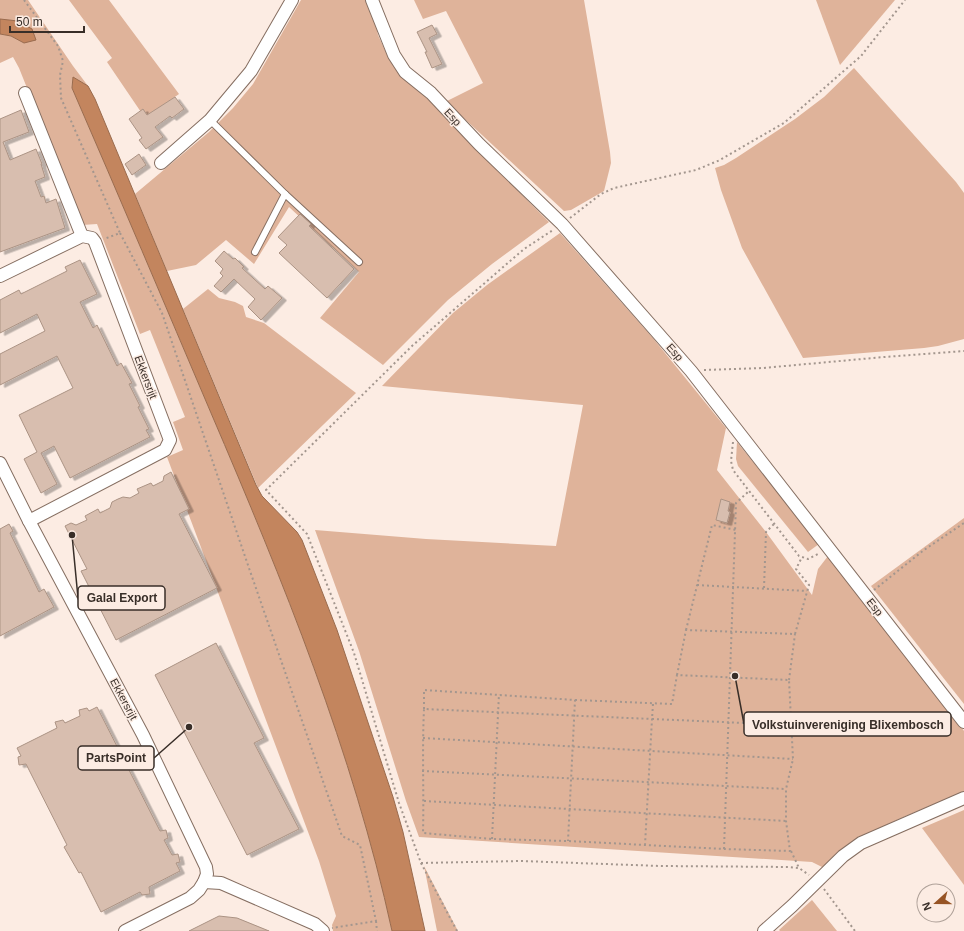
<svg xmlns="http://www.w3.org/2000/svg" width="964" height="931" font-family="Helvetica,sans-serif">
	<style>
		.green { fill: #dfb39a }
		.water { fill: #c3855e; stroke: #996b4e }
		.building { fill: #d8beaf; stroke: #ab9384; filter: url(#shadow) }
		.lines { fill: none; stroke-linecap: round; stroke-linejoin: round }
		.service-casing { stroke: #856e61; stroke-width: 8 }
		.minor-casing { stroke: #856e61; stroke-width: 14 }
		.path { stroke: #a3968e; stroke-width: 2; stroke-dasharray: 2 3; stroke-linecap: butt }
		.service { stroke: #fff; stroke-width: 6 }
		.minor { stroke: #fff; stroke-width: 12 }
		.labels { text-anchor: middle; dominant-baseline: central; stroke-width: 3; stroke-linejoin: round; paint-order: stroke }
		.street-label { font-size: 11px; fill: #382e28; stroke: #fcece3 }
		.leader { fill: none; stroke: #382e28; stroke-width: 1.5 }
		.callout-dot { fill: #382e28; stroke: #fcece3; stroke-width: 1.5 }
		.callout { fill: #fcece3; stroke: #382e28; stroke-width: 1.5 }
		.callout-label { font-size: 12px; text-anchor: middle; font-weight: bold; fill: #382e28 }
	</style>
	<defs>
		<filter id="shadow"><feDropShadow dx="4.5" dy="2.5" stdDeviation="0" flood-color="#0004"/></filter>
	</defs>
	<rect width="100%" height="100%" fill="#fcece3"/>
	<g class="green">
		<path d="M0 0H28L73 66 88 86 73 78 72 88C119 196 165 305 211 413 283 581 353 752 392 931H333L332 925 336 916 319 861 167 457 183 450 173 422 185 417 150 330 140 334 97 224 82 225 19 68 13 57 0 63V34L11 36 24 43 0 19Z"/>
		<path d="M69 0H109L179 94 145 118 107 62 112 58Z"/>
		<path d="M301 0H368L375 20 378 35 388 57 397 70 433 100 498 171 549 222 492 264 448 300 383 365 320 318 359 272 289 207 254 264 226 240 196 265 167 271 135 194 209 132 233 108 253 84Z"/>
		<path d="M414 0H584L610 152 611 163 604 191 571 210 564 211 454 109 447 101 483 83 446 11 423 19Z"/>
		<path d="M816 0H895L840 65Z"/>
		<path d="M854 68 956 182 964 193V339L938 346 924 348 803 358 742 248 721 190 715 168 724 165 736 158 795 119 824 97Z"/>
		<path d="M560 233 652 337 726 428 717 470 766 532 812 595 818 569 828 556 925 676 964 731V792C928 807 845 837 824 868L812 862 419 837 406 801 359 651 315 530 426 539 556 546 583 405 382 386 453 313 487 285Z"/>
		<path d="M208 289 219 298 235 302 243 306 246 317 264 323 356 393 258 488 183 309Z"/>
		<path d="M737 442 819 544 808 552 738 466 736 459Z"/>
		<path d="M964 518V704L871 586Z"/>
		<path d="M964 810V885L922 828Z"/>
		<path d="M424 866 458 931H437Z"/>
		<path d="M812 900 837 931H780L779 930Z"/>
	</g>
	<g class="water">
		<path d="M0 19 18 21 32 29 36 40 24 43 11 36 0 34Z"/>
		<path d="M73 77 88 86 95 99 256 485 262 496 297 532 302 540 337 630 393 797 403 832 425 931H392C353 752 283 581 211 413 165 305 119 196 72 88Z"/>
	</g>
	<g class="building">
		<path d="M432 25 437 34 429 38 442 64 432 68 425 52H427L417 32Z"/>
		<path d="M175 97 184 109 172 118 170 116 155 127 163 137 146 149 139 140 142 138 129 119 143 109 147 115Z"/>
		<path d="M21 110 29 132 3 142 10 160 36 149 42 164H41L45 177 35 181 41 197 44 196 46 203 56 199 65 228 0 252V119Z"/>
		<path d="M139 154 146 165 132 175 125 164Z"/>
		<path d="M300 214 311 224 309 226 354 269 327 298 279 253 287 245 278 237Z"/>
		<path d="M224 251 233 259 235 258 244 267 242 268 265 289 268 286 282 298 261 320 248 307 255 299 234 279 221 292 214 286 223 276 220 273 223 269 215 261Z"/>
		<path d="M80 260 97 294 80 302 93 328 97 325 117 366 121 363 132 383 129 384 140 406 138 407 149 429 146 430 150 437 70 478 54 446 41 453 57 484 41 493 24 459 37 452 19 415 73 388 57 356 0 385V354L45 331 37 314 0 333V300L19 290 21 294 67 271 65 267Z"/>
		<path d="M171 472 189 509 179 514 217 588 116 640 81 571 87 569 65 526 71 523 76 525 87 520 85 516 98 509 100 513 110 508 112 502 118 499 123 497 130 498 139 493 137 489 151 483 153 486 163 481 164 476Z"/>
		<path d="M721 499 730 502 728 511 730 512 727 523 716 520Z"/>
		<path d="M9 524 13 531 10 533 39 592 44 589 54 607 0 636V529Z"/>
		<path d="M216 643 264 738 254 743 299 829 247 855 155 675Z"/>
		<path d="M97 707 160 831 166 830 168 838 164 840 172 855 178 854 180 862 176 863 180 871 149 887 150 894 142 895 140 892 101 912 81 872 79 873 64 847 67 845 26 764 19 765 18 757 21 756 17 748 57 728 55 722 63 720 65 723 80 716 79 710 87 708 89 711Z"/>
		<path d="M219 916 237 918 269 931H189Z"/>
	</g>
	<g class="lines">
		<defs>
			<g id="service">
				<path d="M210 120 285 194 359 262"/>
				<path d="M255 252 285 194"/>
			</g>
			<g id="minor">
				<path d="M372 0 394 55 405 72 431 93 479 144 562 224 691 371 964 722"/>
				<path d="M25 93 82 236"/>
				<path d="M161 163 210 120 251 71 292 0"/>
				<path d="M0 276 82 236 92 238 95 242 170 440 165 450 29 521"/>
				<path d="M0 463 29 521 143 735 206 867 207 874 204 882 199 890 190 898 125 931"/>
				<path d="M204 882 221 883 315 924 323 931"/>
				<path d="M764 931 792 906 843 856 861 843 964 798"/>
			</g>
		</defs>
		<use href="#service" class="service-casing"/>
		<use href="#minor" class="minor-casing"/>
		<g class="path">
			<path d="M24 0 58 46 63 61 60 75 61 98 120 233 104 239"/>
			<path d="M570 218 601 194 614 188 696 170 720 160 784 123 861 56 905 0"/>
			<path d="M120 233 162 313 250 571 342 836 360 845 376 921 332 928"/>
			<path d="M704 370 763 368 884 357 964 351"/>
			<path d="M733 442 731 461 733 470 799 556 808 559 820 553"/>
			<path d="M697 585 807 591"/>
			<path d="M764 588 766 532 774 524"/>
			<path d="M874 590 924 550 964 523"/>
			<path d="M686 630 712 525 736 530"/>
			<path d="M677 675 686 630 795 634 809 585 796 569 802 557"/>
			<path d="M789 680 795 634"/>
			<path d="M575 700 672 704 677 675 789 680 793 759 786 789V821L790 851 724 849 568 841 492 839 423 833C424 791 422 750 424 709L652 719 645 845"/>
			<path d="M653 704 652 719 792 725"/>
			<path d="M424 709V690L575 700 568 841"/>
			<path d="M423 738 793 759"/>
			<path d="M422 771 786 789"/>
			<path d="M424 801 786 821"/>
			<path d="M492 839 499 694"/>
			<path d="M724 849 736 503 749 491"/>
			<path d="M791 851 799 868"/>
			<path d="M421 863 521 861 661 866 789 867 799 868 809 875"/>
			<path d="M824 889 855 931"/>
			<path d="M376 921 377 931"/>
			<path d="M457 931 421 863 399 803 354 653 307 534 266 490 412 346 524 249 553 230"/>
		</g>
		<use href="#service" class="service"/>
		<use href="#minor" class="minor"/>
	</g>
	<g class="labels">
		<g class="street-label">
			<text transform="translate(453 117) rotate(47)">Esp</text>
			<text transform="translate(675 352) rotate(49)">Esp</text>
			<text transform="translate(146 377) rotate(69)">Ekkersrijt</text>
			<text transform="translate(875 607) rotate(52)">Esp</text>
			<text transform="translate(124 699) rotate(62)">Ekkersrijt</text>
		</g>
	</g>
	<path class="leader" d="M72 535L78 598M735 676L744 724M189 727L154 758"/>
	<g class="callout-dot">
		<circle cx="72" cy="535" r="4"/>
		<circle cx="735" cy="676" r="4"/>
		<circle cx="189" cy="727" r="4"/>
	</g>
	<g class="callout">
		<rect x="78" y="586" width="87" height="24" rx="4"/>
		<rect x="744" y="712" width="207" height="24" rx="4"/>
		<rect x="78" y="746" width="76" height="24" rx="4"/>
	</g>
	<g class="callout-label">
		<text x="122" y="602">Galal Export</text>
		<text x="848" y="729">Volkstuinvereniging Blixembosch</text>
		<text x="116" y="762">PartsPoint</text>
	</g>
	<g transform="translate(936 903) rotate(249)"><circle r="19" fill="#fcece3" stroke="#aea098"/>
	<path d="M0-3L7 15L0 10L-7 15Z" fill="#975425"/>
	<text y="-6" font-size="11" font-weight="bold" text-anchor="middle" fill="#382e28">N</text>
	</g>
	<path d="M10 26v6h74v-6" fill="none" stroke="#382e28" stroke-width="2"/>
	<text x="16" y="26" font-size="12" fill="#382e28" stroke="#fcece3" stroke-width="3" paint-order="stroke">50 m</text>
</svg>
